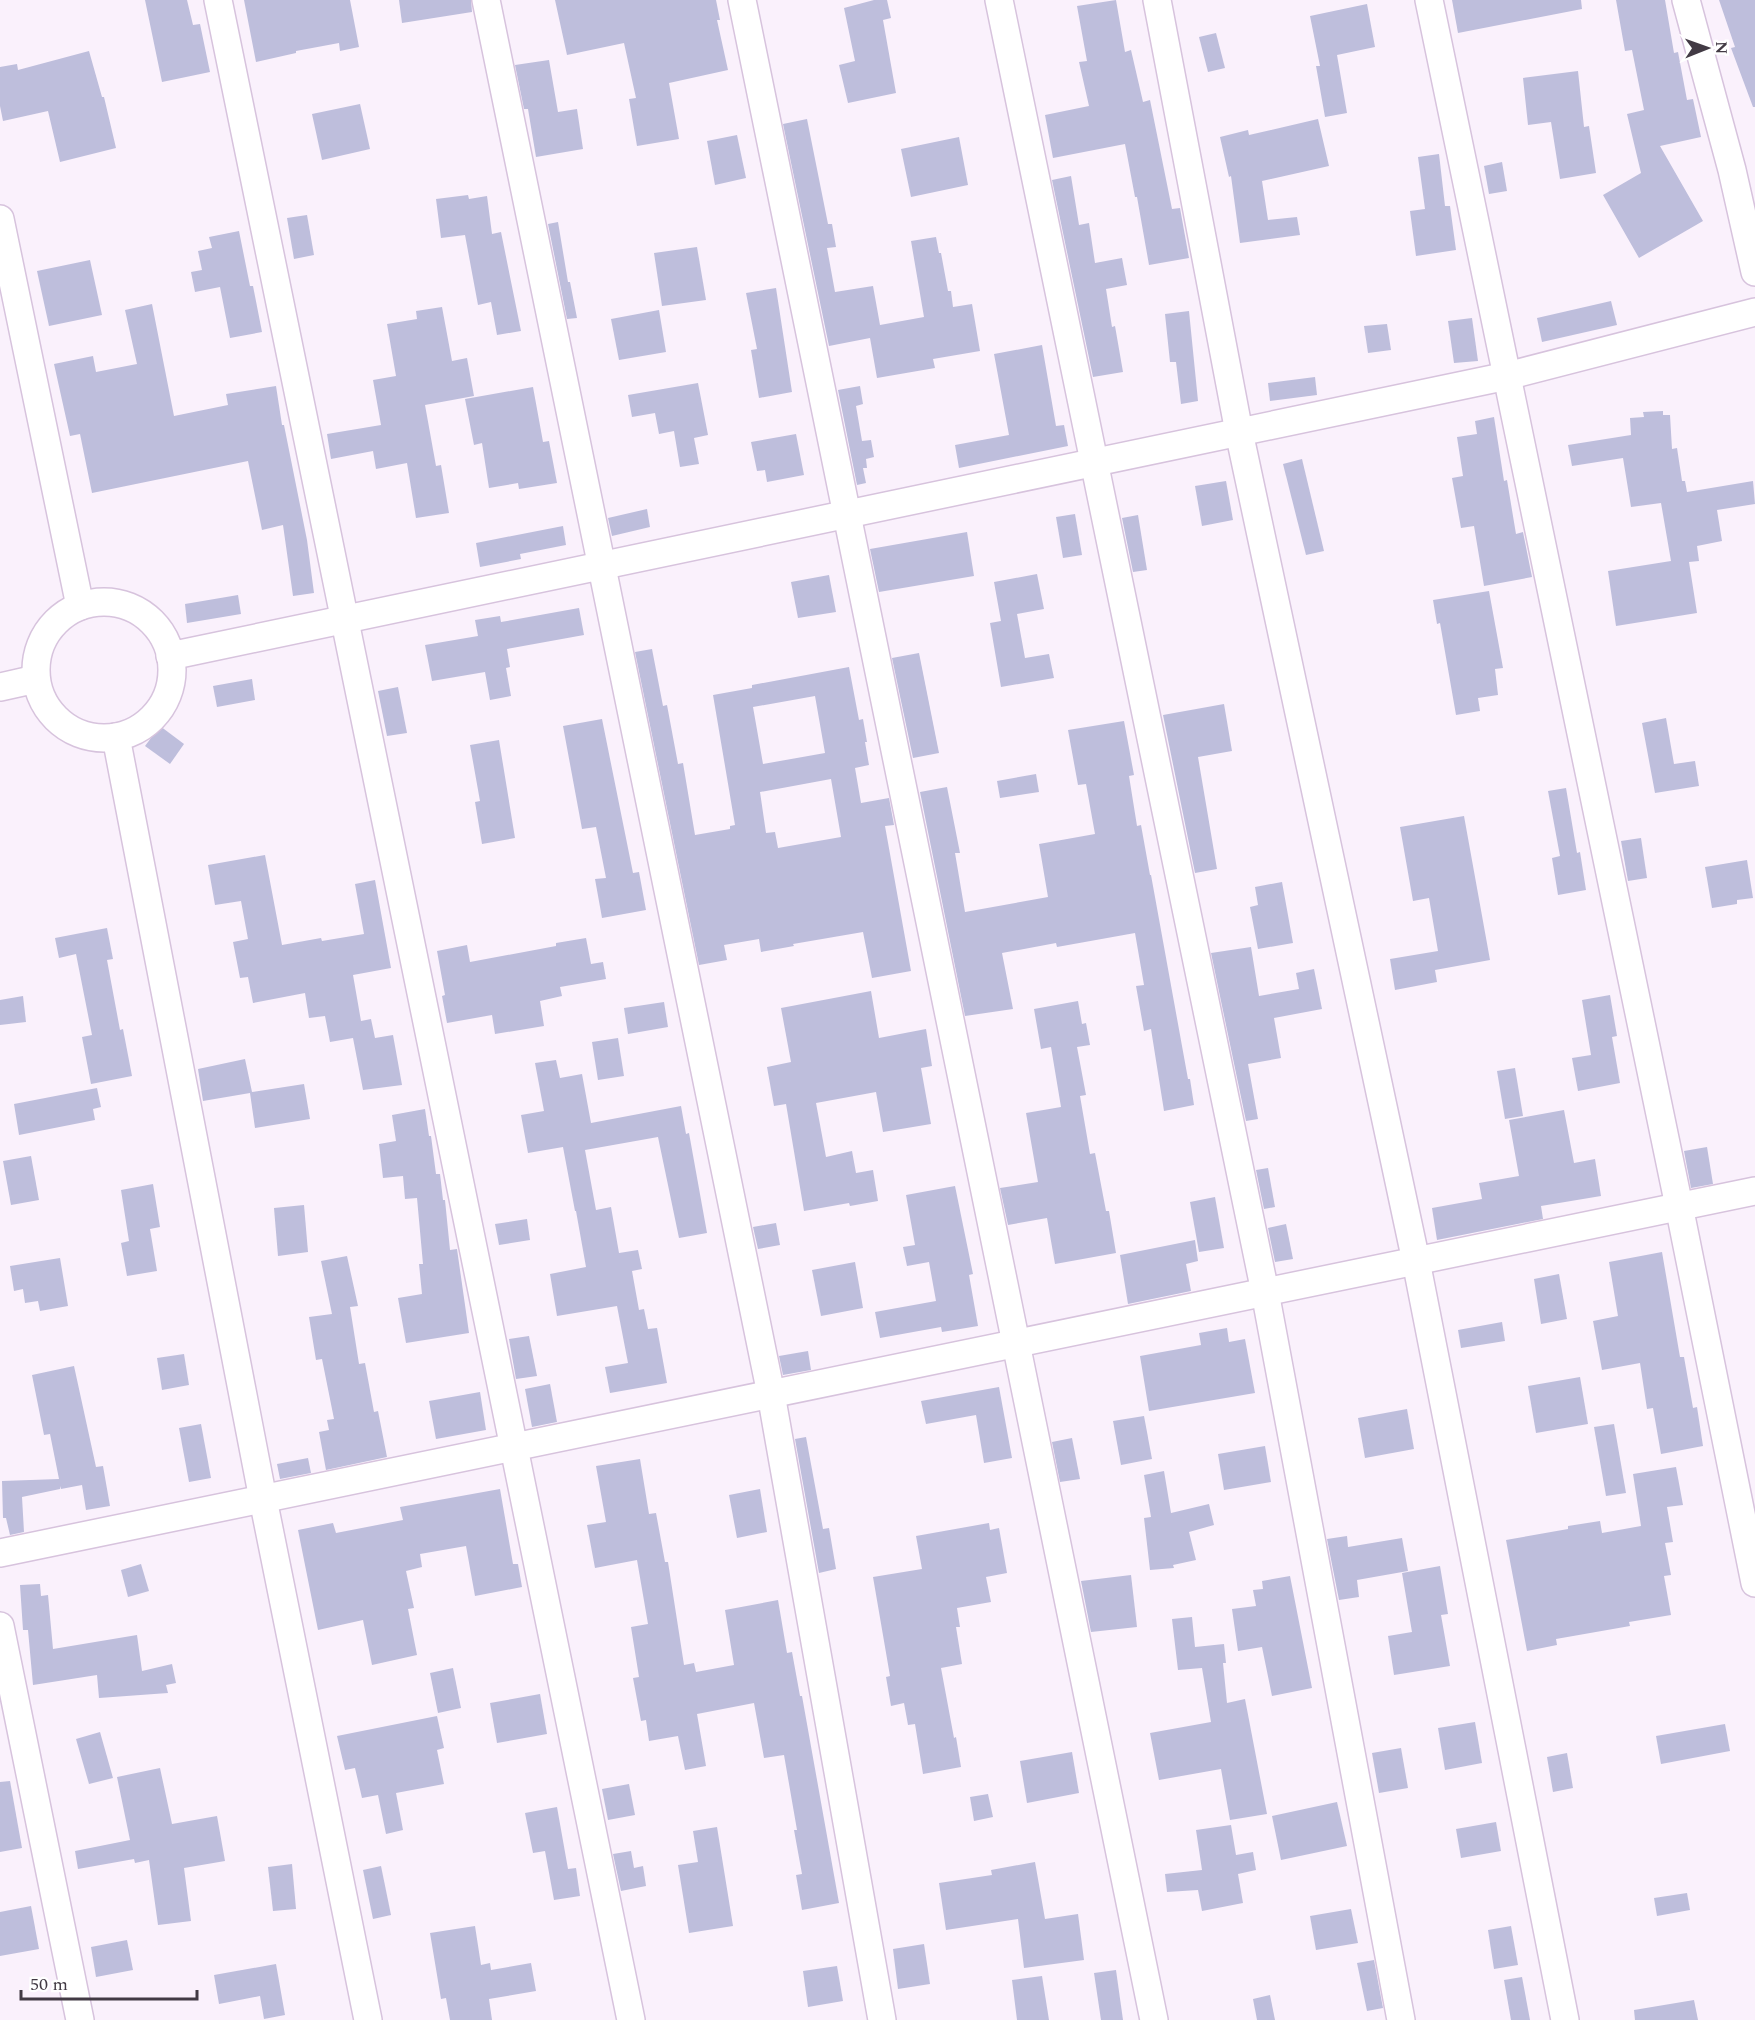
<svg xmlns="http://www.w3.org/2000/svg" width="1755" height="2020" font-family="Spectral,serif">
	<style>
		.building { fill: #bebedc; fill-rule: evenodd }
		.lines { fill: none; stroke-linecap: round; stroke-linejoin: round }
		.minor-casing { stroke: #d7c3dd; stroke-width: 30 }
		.minor { stroke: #fff; stroke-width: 27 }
	</style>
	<rect width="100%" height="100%" fill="#faf1fc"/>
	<g class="building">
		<path d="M145 0H187L193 25 200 24 210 72 162 82Z"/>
		<path d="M244 0H350L359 47 340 51 339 43 296 51V53L256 62Z"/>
		<path d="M399 0H471L472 12 402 23Z"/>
		<path d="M555 0H716L720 20H717L728 70 669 83 679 139 637 146 629 99 636 98 624 43 567 55Z"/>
		<path d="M874 0H887L891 18 883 20 896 93 848 103 839 65 855 61 844 8Z"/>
		<path d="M1116 0 1125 52 1131 50 1143 102 1150 100 1172 209 1180 208 1189 258 1149 265 1137 197H1135L1125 144 1053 158 1045 115 1089 106 1079 62 1087 61 1077 6Z"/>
		<path d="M1452 0H1581L1582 9 1458 33Z"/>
		<path d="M1616 0H1665L1674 53 1678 52 1687 100 1693 99 1701 137 1660 146 1703 221 1639 258 1603 195 1641 173 1627 114 1644 110 1632 50 1625 51Z"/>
		<path d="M1719 0H1755V107H1753L1731 48 1735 47Z"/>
		<path d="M1367 4 1375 47 1337 55 1347 113 1325 117 1316 66H1320L1310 16Z"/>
		<path d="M1216 33 1225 68 1208 72 1199 37Z"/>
		<path d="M89 51 102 97H104L116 148 60 162 48 111 3 121 0 106V67L17 64 18 70Z"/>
		<path d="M549 60 558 112 577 109 583 149 536 157 528 109H524L515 65Z"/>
		<path d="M1578 71 1584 127 1589 126 1596 173 1560 179 1551 122 1528 125 1523 78Z"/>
		<path d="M360 104 370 149 322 160 312 114Z"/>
		<path d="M807 119 828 224H832L836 247 827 248 835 292 873 286 880 325 924 317 911 241 936 237 939 253H941L948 291H951L953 307 972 304 980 351 933 359 935 368 877 378 870 338 829 346 783 124Z"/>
		<path d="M1318 119 1329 166 1262 181 1268 220 1297 217 1300 235 1240 243 1231 176 1229 177 1220 137 1248 130 1249 135Z"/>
		<path d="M737 135 746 178 715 185 707 141Z"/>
		<path d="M959 137 968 185 911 197 901 149Z"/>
		<path d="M1439 154 1445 206H1450L1456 250 1416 256 1410 211 1425 209 1418 157Z"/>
		<path d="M1502 162 1507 191 1489 194 1484 166Z"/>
		<path d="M1071 176 1079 225 1089 223 1095 263 1122 258 1127 285 1106 289 1112 327 1115 326 1123 372 1093 377 1052 180Z"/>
		<path d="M468 195 469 199 487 196 492 234 501 232 521 331 497 335 491 302 478 305 465 235 441 238 436 199Z"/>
		<path d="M307 215 314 255 294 259 287 218Z"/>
		<path d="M558 222 568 282H570L577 318 567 319 548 224Z"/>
		<path d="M239 231 250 286H253L262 332 230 338 220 287 195 292 191 272 202 270 198 251 212 248 209 237Z"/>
		<path d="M697 247 706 300 662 306 654 253Z"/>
		<path d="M90 260 102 315 49 326 37 271Z"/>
		<path d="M776 288 792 392 759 398 751 350 757 349 746 293Z"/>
		<path d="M1611 301 1617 325 1542 342 1537 318Z"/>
		<path d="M152 304 174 416 228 405 226 394 276 386 282 425H284L307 540 314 593 293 596 283 525 262 530 248 461 92 493 80 434 70 436 54 364 93 356 96 372 137 364 125 310Z"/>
		<path d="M442 307 452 361 467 358 474 396 425 405 436 466 441 465 449 513 416 518 407 463 376 469 373 451 331 459 327 434 381 425 373 380 396 376 387 324 417 319 416 311Z"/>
		<path d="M659 310 666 352 619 360 611 319Z"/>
		<path d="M1189 311 1198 401 1181 404 1176 362H1170L1165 314Z"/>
		<path d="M1472 318 1478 361 1454 363 1448 321Z"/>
		<path d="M1387 324 1391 350 1368 353 1364 326Z"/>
		<path d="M1042 345 1056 426 1064 425 1068 446 959 468 955 445 1009 435 994 354Z"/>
		<path d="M1315 377 1317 395 1270 401 1268 383Z"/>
		<path d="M698 383 708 435 694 438 699 464 680 467 674 431 659 434 655 413 632 417 628 395Z"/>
		<path d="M860 386 863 404 856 406 862 441 871 440 874 457 866 459 867 468H863L866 483 857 485 838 390Z"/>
		<path d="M533 387 543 442 549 441 557 483 519 489 518 483 489 488 482 443 474 445 465 399Z"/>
		<path d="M1663 411V415H1670L1672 449 1677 448 1682 481H1685L1687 492 1753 481 1755 504 1717 510 1722 541 1697 546 1699 561 1689 562 1697 613 1616 626 1608 571 1671 561 1661 503 1631 507 1623 458 1572 466 1568 445 1631 435 1630 418 1644 417 1643 412Z"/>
		<path d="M1494 417 1504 481 1507 480 1516 534 1523 532 1532 577 1484 586 1474 526 1461 528 1452 478 1463 476 1457 437 1477 434 1475 421Z"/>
		<path d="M796 434 804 475 767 482 765 470 757 471 751 442Z"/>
		<path d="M1302 459 1324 551 1306 555 1283 464Z"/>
		<path d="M1226 481 1233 520 1202 526 1195 486Z"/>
		<path d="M647 509 650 527 612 536 608 518Z"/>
		<path d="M1075 514 1082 555 1063 558 1056 517Z"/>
		<path d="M1138 515 1147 570 1133 572 1122 518Z"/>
		<path d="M563 526 566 545 520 554 521 559 480 567 476 543Z"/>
		<path d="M967 532 974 576 879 592 870 549Z"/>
		<path d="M1037 574 1044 609 1017 614 1025 658 1049 654 1054 678 1001 687 990 623 1001 621 994 582Z"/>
		<path d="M829 575 836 612 798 618 791 582Z"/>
		<path d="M1489 591 1503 668 1495 669 1498 695 1478 698 1480 711 1456 715 1440 623 1437 624 1433 600Z"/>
		<path d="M238 595 241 614 187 623 185 604Z"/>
		<path d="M579 608 584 635 507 649 510 667 506 668 511 696 490 700 485 672 432 681 425 645 478 636 475 620 500 616 501 622Z"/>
		<path d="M652 649 663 706 667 705 678 764 683 763 695 835 730 829V826L735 825 713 695 752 688V685L849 667 859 720 863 719 867 742H865L869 765 855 768 861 803 889 798 894 825 885 826 911 971 872 978 863 932 793 944 794 946 761 952 759 939 724 945 727 960 699 965 635 652ZM815 696 825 753 763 764 753 707ZM831 779 841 837 778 848 775 832 766 833 760 792Z"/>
		<path d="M919 653 939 753 913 758 892 658Z"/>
		<path d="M252 679 255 700 217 707 213 686Z"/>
		<path d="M398 687 407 733 387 736 378 691Z"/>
		<path d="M1224 704 1232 751 1198 757 1217 869 1195 873 1163 715Z"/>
		<path d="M1666 718 1674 764 1695 761 1699 786 1655 793 1642 723Z"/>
		<path d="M602 719 633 873 639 872 646 910 602 918 595 879 606 878 596 827 582 829 563 726Z"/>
		<path d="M1124 721 1134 775 1129 776 1137 826 1141 825 1150 875H1151L1188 1079H1190L1194 1105 1164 1111 1151 1029 1144 1031 1136 986 1144 985 1135 933 1057 947 1056 943 1002 953 1013 1009 965 1016 920 792 947 787 960 853H955L965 912 1048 897 1039 844 1095 834 1086 784 1078 785 1068 730Z"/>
		<path d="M160 726 184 744 170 764 145 746Z"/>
		<path d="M499 740 515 838 482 844 475 802 480 801 470 745Z"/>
		<path d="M1036 774 1039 792 1000 798 997 781Z"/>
		<path d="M1566 788 1577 853 1580 852 1586 890 1558 895 1552 858 1560 856 1548 791Z"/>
		<path d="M1464 816 1490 960 1435 970 1437 982 1395 990 1390 959 1438 951 1429 898 1413 901 1400 827Z"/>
		<path d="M1641 838 1647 878 1628 881 1621 841Z"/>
		<path d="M265 855 282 945 321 938 322 941 364 934 355 884 375 880 391 968 353 975 361 1021 371 1019 375 1038 393 1035 402 1085 363 1090 353 1038 330 1042 325 1016 309 1018 305 993 253 1003 248 977 240 978 233 942 248 939 241 901 215 905 208 865Z"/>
		<path d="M1747 860 1753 898 1737 900V904L1712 908 1705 867Z"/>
		<path d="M1282 882 1293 943 1258 949 1250 907 1258 905 1255 887Z"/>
		<path d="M107 928 113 959 107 960 120 1030 123 1029 132 1076 91 1084 82 1037 92 1035 76 954 59 958 55 938Z"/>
		<path d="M586 938 591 964 603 962 606 979 560 987 562 996 540 1001 544 1026 495 1034 492 1015 447 1023 442 996 445 995 437 951 467 945 470 962 556 946V943Z"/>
		<path d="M1251 947 1259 996 1299 989 1296 973 1314 969 1322 1009 1274 1018 1281 1058 1248 1064 1258 1119 1246 1121 1211 953Z"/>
		<path d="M871 991 879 1038 926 1029 932 1066 921 1068 931 1124 883 1132 876 1092 816 1103 826 1157 852 1151 856 1173 873 1170 878 1201 850 1206 849 1203 804 1211 786 1104 774 1106 767 1067 791 1062 781 1008Z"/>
		<path d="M1610 995 1617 1036 1612 1037 1620 1083 1578 1091 1572 1058 1591 1055 1582 1000Z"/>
		<path d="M23 996 26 1022 0 1025V1000Z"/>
		<path d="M1078 1001 1082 1024 1086 1023 1090 1045 1077 1047 1086 1095 1080 1096 1090 1154 1095 1153 1106 1211H1109L1116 1253 1055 1264 1047 1218 1008 1225 1000 1188 1038 1182 1026 1113 1061 1107 1051 1047 1041 1049 1034 1009Z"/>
		<path d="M664 1002 668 1027 628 1034 624 1008Z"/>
		<path d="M618 1038 624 1076 598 1080 592 1042Z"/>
		<path d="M245 1059 252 1092 304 1084 310 1119 255 1128 250 1093 203 1101 198 1069Z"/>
		<path d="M556 1060 560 1078 582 1074 591 1123 681 1106 686 1134 689 1133 707 1233 679 1238 658 1137 585 1150 596 1210 611 1207 619 1253 638 1250 642 1269 632 1271 639 1310 644 1309 648 1329 657 1328 667 1383 610 1393 605 1367 628 1363 617 1306 557 1316 550 1274 586 1267 576 1211H575L563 1147 528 1153 521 1115 544 1111 535 1063Z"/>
		<path d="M1515 1068 1523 1116 1505 1119 1497 1071Z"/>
		<path d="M97 1088 101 1107 93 1109 95 1120 19 1135 14 1104Z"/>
		<path d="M425 1109 429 1136H431L436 1174H440L443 1200H445L450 1250 457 1249 469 1333 406 1343 398 1298 422 1294 419 1264H423L417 1198 405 1199 403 1176 383 1178 379 1144 396 1141 392 1115Z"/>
		<path d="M1564 1110 1574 1163 1595 1159 1601 1196 1541 1206 1543 1219 1437 1240 1432 1208 1482 1199 1479 1183 1519 1176 1509 1120Z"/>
		<path d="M1707 1147 1713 1184 1691 1188 1684 1151Z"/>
		<path d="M31 1156 39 1200 11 1205 3 1161Z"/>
		<path d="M1268 1168 1275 1207 1264 1209 1256 1170Z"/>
		<path d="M153 1184 160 1227 150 1229 157 1271 127 1276 121 1243 129 1241 121 1190Z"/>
		<path d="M955 1186 973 1274 969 1275 978 1326 942 1332 941 1327 880 1338 875 1312 936 1301 929 1262 907 1266 903 1247 915 1245 906 1195Z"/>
		<path d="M1215 1197 1224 1248 1199 1252 1190 1202Z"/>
		<path d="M304 1205 308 1252 278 1256 274 1208Z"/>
		<path d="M527 1219 530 1240 499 1245 495 1224Z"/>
		<path d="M776 1223 780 1245 758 1249 753 1227Z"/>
		<path d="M1286 1224 1293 1259 1275 1262 1268 1228Z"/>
		<path d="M1195 1240 1198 1261 1186 1264 1191 1291 1128 1304 1120 1255Z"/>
		<path d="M1662 1252 1680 1357H1684L1693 1408 1697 1407 1703 1446 1661 1454 1653 1408 1647 1409 1640 1363 1602 1370 1593 1321 1618 1316 1609 1262Z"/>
		<path d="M347 1256 358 1306 350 1307 359 1364 365 1363 374 1412 378 1411 387 1457 326 1470 319 1432 329 1430 327 1420 334 1419 322 1359 316 1360 309 1317 332 1314 321 1261Z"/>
		<path d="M60 1258 68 1306 40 1311 38 1301 25 1303 23 1289 14 1291 10 1266Z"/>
		<path d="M855 1262 863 1308 821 1316 812 1270Z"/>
		<path d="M1559 1274 1567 1319 1541 1324 1534 1279Z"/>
		<path d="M1502 1322 1505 1341 1461 1348 1458 1330Z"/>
		<path d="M1227 1328 1229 1342 1245 1339 1255 1393 1149 1411 1140 1356 1201 1345 1199 1333Z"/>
		<path d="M529 1336 537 1376 516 1379 509 1339Z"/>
		<path d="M808 1351 811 1370 783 1375 779 1356Z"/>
		<path d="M184 1354 189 1385 162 1390 157 1358Z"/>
		<path d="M74 1366 96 1467 103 1466 110 1506 86 1510 82 1485 61 1489 60 1486V1489L22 1497 24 1532 10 1535 6 1518H3L2 1481 59 1479 50 1434 44 1435 32 1375Z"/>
		<path d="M1580 1377 1588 1424 1536 1433 1528 1386Z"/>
		<path d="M550 1384 557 1422 532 1427 525 1389Z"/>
		<path d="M999 1387 1012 1458 984 1463 976 1415 926 1424 921 1401Z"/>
		<path d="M480 1392 486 1430 436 1439 429 1401Z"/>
		<path d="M1407 1409 1414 1449 1365 1458 1358 1418Z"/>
		<path d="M1144 1416 1152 1459 1121 1465 1113 1421Z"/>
		<path d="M201 1424 211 1478 189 1482 179 1428Z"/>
		<path d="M1614 1424 1626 1493 1606 1496 1594 1427Z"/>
		<path d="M806 1437 823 1529 829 1528 836 1569 819 1573 795 1439Z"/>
		<path d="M1072 1438 1080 1479 1060 1482 1052 1442Z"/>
		<path d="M1265 1446 1271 1482 1224 1490 1218 1454Z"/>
		<path d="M308 1458 311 1473 280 1479 277 1464Z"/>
		<path d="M640 1459 649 1514 656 1513 665 1562H668L684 1665 694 1663 696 1672 734 1665 725 1610 778 1600 787 1653 792 1652 800 1696H802L839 1903 802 1910 796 1875 802 1874 794 1830H797L784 1755 764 1758 754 1703 697 1714 706 1766 685 1770 678 1736 649 1741 646 1720 641 1721 633 1678 639 1677 631 1627 648 1624 637 1560 595 1568 587 1525 606 1522 596 1466Z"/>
		<path d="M1676 1467 1683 1505 1667 1507 1673 1542 1665 1543 1671 1575 1664 1576 1671 1615 1629 1622 1630 1626 1556 1639 1557 1645 1527 1651 1506 1540 1568 1529V1526L1600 1521 1602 1533 1641 1526 1633 1474Z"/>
		<path d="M1164 1471 1171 1513 1209 1504 1214 1525 1189 1532 1196 1560 1173 1565 1174 1568 1150 1570 1144 1518 1151 1517 1144 1475Z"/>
		<path d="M500 1489 513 1564H518L522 1587 475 1596 466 1546 420 1554 422 1567 406 1571 414 1608 408 1609 417 1655 372 1665 363 1620 318 1630 298 1530 333 1523 336 1533 403 1520 400 1507Z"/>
		<path d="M760 1489 767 1532 737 1538 729 1495Z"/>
		<path d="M989 1523 990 1530 999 1528 1007 1573 986 1577 991 1602 957 1608 960 1627H956L962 1664 941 1668 954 1738 956 1737 961 1767 923 1774 915 1724 908 1725 904 1703 891 1706 886 1677 890 1676 873 1577 922 1569 916 1536Z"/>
		<path d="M1347 1536 1348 1547 1402 1538 1408 1571 1357 1580 1359 1597 1339 1600 1327 1539Z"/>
		<path d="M141 1564 149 1591 128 1597 121 1570Z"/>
		<path d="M1440 1566 1448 1614 1441 1615 1450 1666 1394 1675 1388 1636 1412 1632 1402 1573Z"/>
		<path d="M1131 1575 1137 1627 1091 1632 1081 1581Z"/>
		<path d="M1290 1576 1312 1688 1272 1696 1262 1647 1238 1651 1232 1609 1256 1606 1253 1590 1263 1589 1262 1581Z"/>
		<path d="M40 1584 41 1596 48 1595 53 1649 137 1635 142 1671 172 1664 176 1683 166 1685 168 1693 99 1698 97 1675 33 1685 28 1630H23L20 1585Z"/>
		<path d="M1192 1617 1195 1647 1224 1644 1226 1663H1223L1227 1703 1245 1699 1267 1814 1230 1820 1221 1769 1159 1780 1150 1733 1211 1722 1202 1668 1178 1670 1172 1619Z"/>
		<path d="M453 1668 461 1708 438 1713 430 1673Z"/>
		<path d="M540 1694 547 1734 497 1743 490 1703Z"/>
		<path d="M437 1716 444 1748 437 1750 444 1784 396 1793 403 1830 386 1834 378 1795 362 1798 355 1768 345 1770 337 1736Z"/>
		<path d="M1475 1722 1482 1763 1445 1770 1438 1728Z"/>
		<path d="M1725 1724 1730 1751 1661 1764 1656 1736Z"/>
		<path d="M100 1732 113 1778 89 1784 76 1739Z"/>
		<path d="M1401 1748 1408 1788 1379 1793 1372 1753Z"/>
		<path d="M1072 1752 1079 1793 1027 1803 1020 1761Z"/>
		<path d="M1567 1753 1573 1788 1553 1792 1547 1757Z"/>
		<path d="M160 1768 172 1824 217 1816 225 1861 184 1868 191 1921 158 1925 149 1860 135 1863 134 1859 78 1869 75 1851 130 1840 117 1777Z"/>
		<path d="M10 1781 22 1848 0 1852V1782Z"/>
		<path d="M629 1784 635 1815 608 1820 602 1789Z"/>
		<path d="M988 1794 993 1817 974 1821 970 1797Z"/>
		<path d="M1337 1802 1347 1846 1281 1860 1272 1816Z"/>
		<path d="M557 1807 568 1869 576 1868 580 1896 554 1900 545 1851 533 1853 525 1813Z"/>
		<path d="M1496 1822 1501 1851 1461 1858 1456 1829Z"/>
		<path d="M1231 1825 1236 1855 1253 1852 1256 1870 1238 1874 1243 1903 1202 1911 1198 1890 1167 1892 1165 1874 1202 1870 1196 1830Z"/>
		<path d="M717 1827 733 1926 689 1933 678 1865 698 1862 693 1831Z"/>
		<path d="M631 1851 634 1868 643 1866 646 1886 621 1891 613 1854Z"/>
		<path d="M1035 1862 1045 1919 1078 1914 1084 1960 1024 1968 1018 1919 946 1930 939 1883 992 1875 991 1870Z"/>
		<path d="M292 1864 296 1909 273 1911 268 1867Z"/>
		<path d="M381 1866 391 1915 373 1919 363 1870Z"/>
		<path d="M1687 1893 1690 1910 1657 1916 1654 1898Z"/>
		<path d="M31 1906 39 1949 0 1956V1912Z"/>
		<path d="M1351 1909 1358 1943 1316 1950 1310 1916Z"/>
		<path d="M475 1926 481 1965 490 1963 491 1970 531 1963 536 1991 489 1999 492 2020H450L446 1998 441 1999 430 1933Z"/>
		<path d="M1511 1926 1518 1965 1494 1969 1488 1930Z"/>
		<path d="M127 1940 133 1970 96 1977 91 1947Z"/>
		<path d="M924 1944 930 1984 898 1989 893 1949Z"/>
		<path d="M1374 1960 1383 2008 1367 2011 1357 1963Z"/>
		<path d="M276 1964 285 2015 264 2019 260 1996 219 2004 214 1975Z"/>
		<path d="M837 1966 843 2001 808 2007 803 1971Z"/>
		<path d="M1116 1970 1123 2020H1101L1094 1973Z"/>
		<path d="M1042 1976 1049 2020H1017L1012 1980Z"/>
		<path d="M1522 1977 1530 2020H1511L1504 1980Z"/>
		<path d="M1270 1995 1275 2020H1257L1253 1999Z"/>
		<path d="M1694 2000 1698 2020H1635L1634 2010Z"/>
	</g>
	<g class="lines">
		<defs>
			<g id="minor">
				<path d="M218 0 631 2020"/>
				<path d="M486 0 771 1394 882 2020"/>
				<path d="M742 0 1154 2020"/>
				<path d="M999 0 1265 1292 1401 2020"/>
				<path d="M1157 0 1239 432 1416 1261 1565 2020"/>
				<path d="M1429 0 1679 1206 1755 1583"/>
				<path d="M1686 0 1732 170 1755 272"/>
				<path d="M0 219 80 606"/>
				<circle cx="104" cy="670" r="68"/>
				<path d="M170 656 1507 376 1755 312"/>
				<path d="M0 687 36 679"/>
				<path d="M116 737 263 1499 368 2020"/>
				<path d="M0 1553 1755 1191"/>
				<path d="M0 1626 80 2020"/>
			</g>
		</defs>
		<use href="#minor" class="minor-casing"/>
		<use href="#minor" class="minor"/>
	</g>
	<g transform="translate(1707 48) rotate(89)" stroke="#ffffff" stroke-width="4.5" paint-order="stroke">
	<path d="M0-4.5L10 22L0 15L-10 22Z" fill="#423a44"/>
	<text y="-9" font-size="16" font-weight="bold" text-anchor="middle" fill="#423a44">N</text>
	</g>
	<path d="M21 1990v9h176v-9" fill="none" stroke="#423a44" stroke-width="3"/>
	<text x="30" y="1990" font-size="18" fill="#423a44" stroke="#ffffff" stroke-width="4.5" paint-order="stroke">50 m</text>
</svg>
